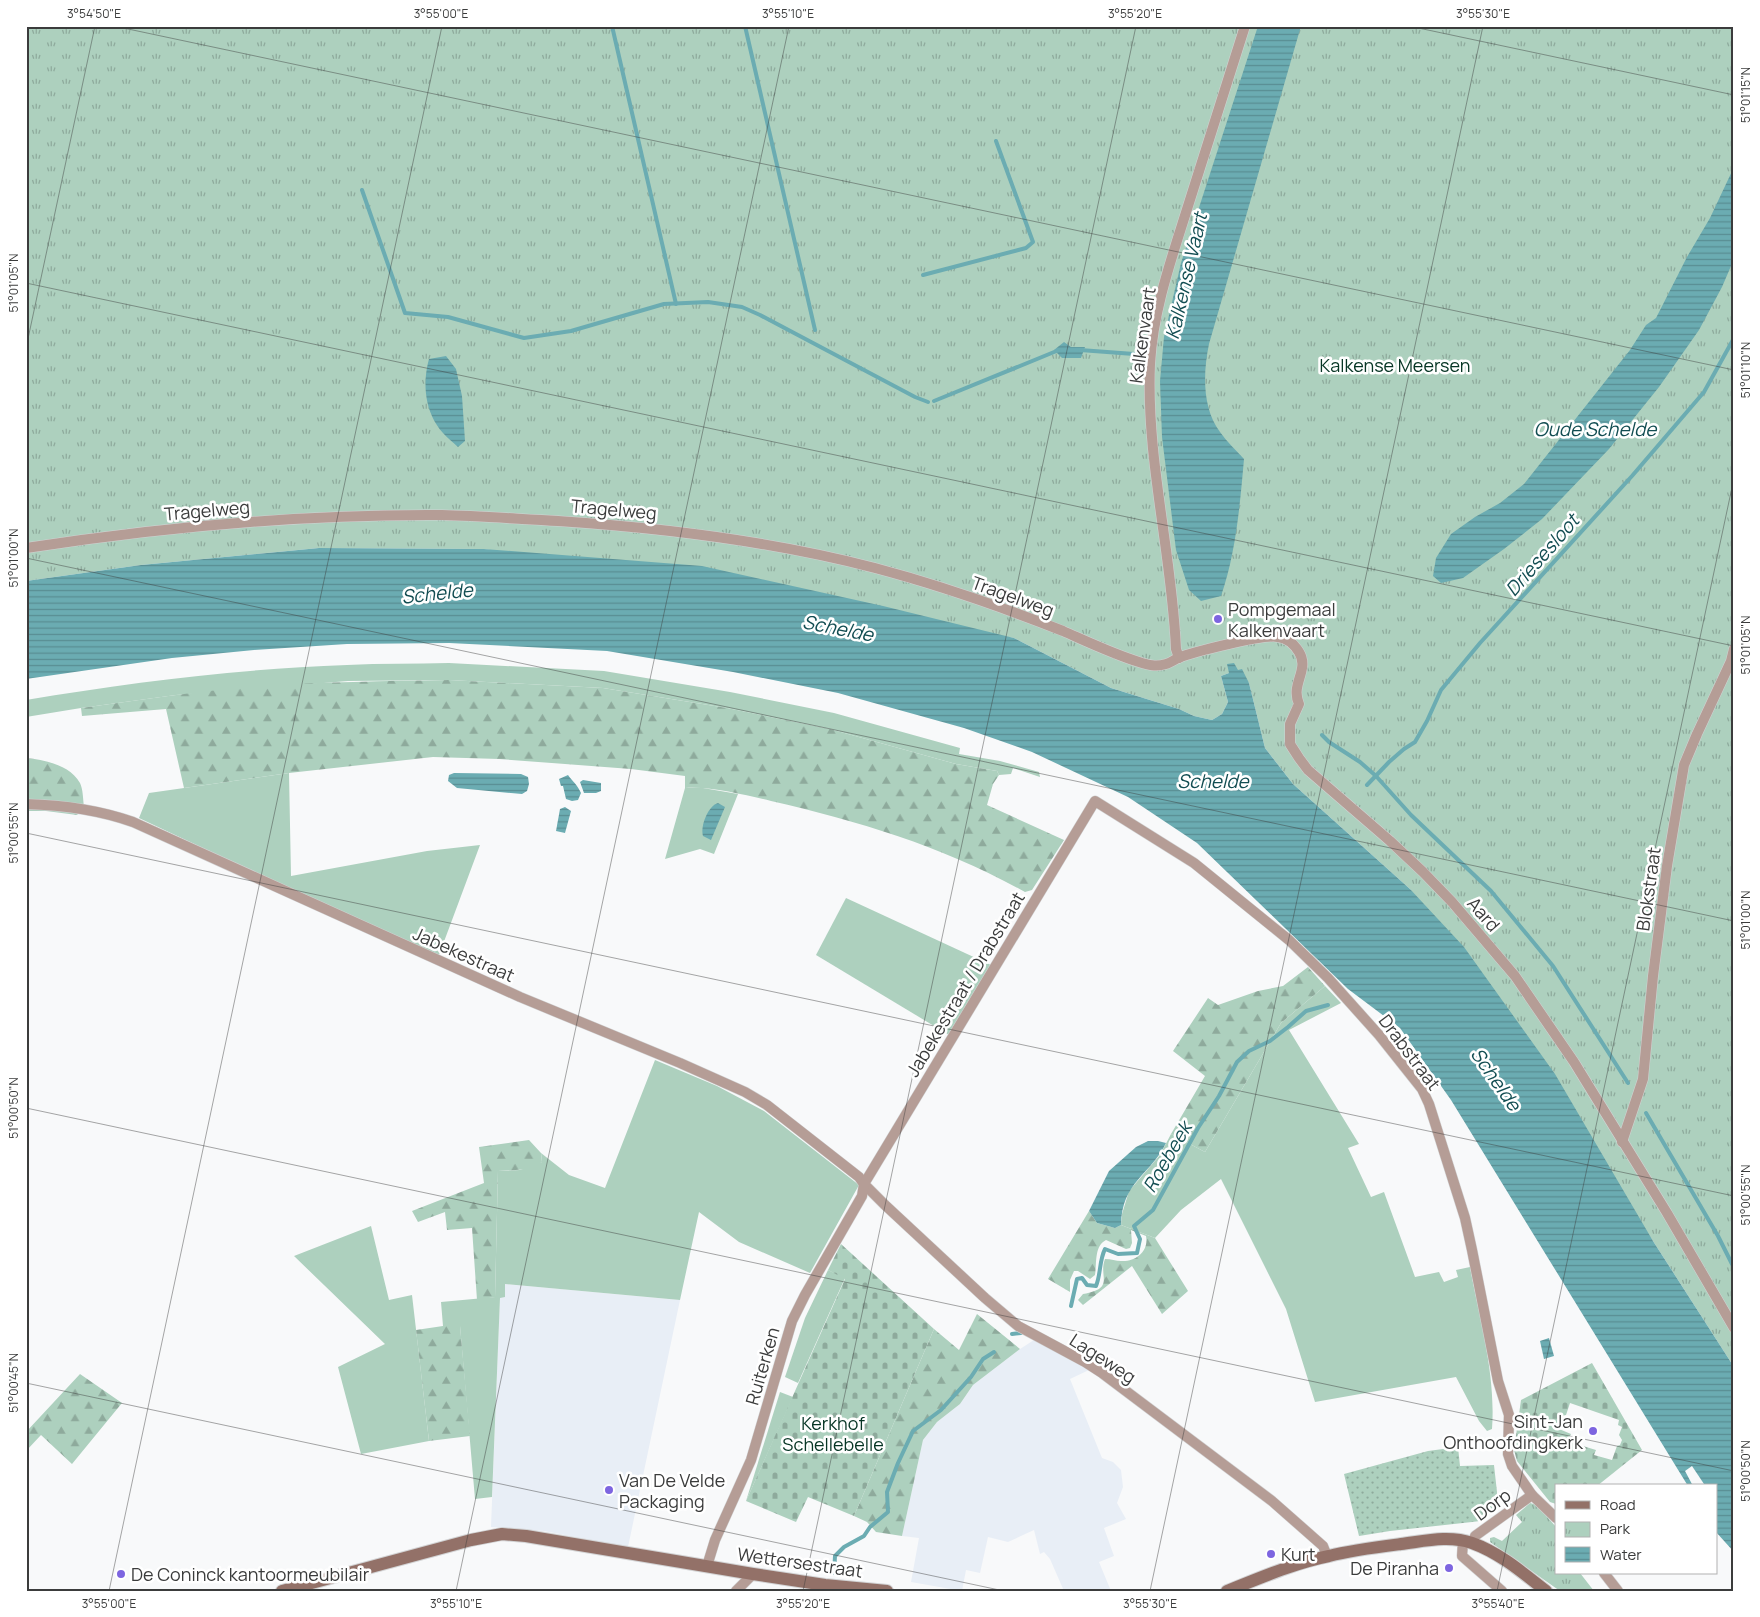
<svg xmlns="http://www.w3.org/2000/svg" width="1760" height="1617" font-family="Manrope,sans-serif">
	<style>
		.built { fill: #e8eef6 }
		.grass { fill: #add0be }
		.forest { fill: url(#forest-firs) }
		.cemetery { fill: url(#cemetery-stones); fill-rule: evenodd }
		.park { fill: url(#park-tufts) }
		.garden { fill: url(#garden-dots) }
		.water { fill: url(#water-rules) }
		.pier { fill: #f8f9fa }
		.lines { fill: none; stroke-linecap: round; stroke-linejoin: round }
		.stream { stroke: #6bacb2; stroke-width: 4 }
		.street-casing { stroke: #d2d3d4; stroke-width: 11 }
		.secondary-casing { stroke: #d2d3d4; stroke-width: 14 }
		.street { stroke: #b59d96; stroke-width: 10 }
		.secondary { stroke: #937168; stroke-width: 12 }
		.ticks { fill: none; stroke: #3b3c3c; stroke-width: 1; stroke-opacity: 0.45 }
		.poi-dot { fill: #7d65e0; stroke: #fff; stroke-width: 2 }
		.labels { text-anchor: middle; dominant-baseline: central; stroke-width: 5; stroke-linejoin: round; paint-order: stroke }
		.street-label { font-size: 18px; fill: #3b3c3c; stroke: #fff }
		.park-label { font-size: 18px; fill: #063524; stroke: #fff }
		.poi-label { font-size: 18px; fill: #3b3c3c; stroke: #fff; text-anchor: start }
		.water-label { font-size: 19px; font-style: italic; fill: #124d52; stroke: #fff }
		.neatline { fill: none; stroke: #3b3c3c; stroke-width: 2 }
		.ticks-label { font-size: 12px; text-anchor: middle; fill: #3b3c3c }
	</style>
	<defs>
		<pattern id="forest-firs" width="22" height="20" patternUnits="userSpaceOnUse" patternTransform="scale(1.25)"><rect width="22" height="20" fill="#add0be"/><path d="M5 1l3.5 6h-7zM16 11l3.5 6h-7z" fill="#8eaa9c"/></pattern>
		<pattern id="cemetery-stones" width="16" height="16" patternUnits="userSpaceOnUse" patternTransform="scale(1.25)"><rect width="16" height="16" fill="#add0be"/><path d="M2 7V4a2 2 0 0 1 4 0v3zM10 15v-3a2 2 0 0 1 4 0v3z" fill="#8eaa9c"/></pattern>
		<pattern id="park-tufts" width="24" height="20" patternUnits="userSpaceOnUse" patternTransform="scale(1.25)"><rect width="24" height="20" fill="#add0be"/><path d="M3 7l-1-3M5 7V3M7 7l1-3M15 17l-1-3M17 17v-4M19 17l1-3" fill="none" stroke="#8eaa9c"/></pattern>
		<pattern id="garden-dots" width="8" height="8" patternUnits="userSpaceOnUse" patternTransform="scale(1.25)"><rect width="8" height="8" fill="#add0be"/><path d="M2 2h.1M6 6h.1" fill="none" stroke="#8eaa9c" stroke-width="1.8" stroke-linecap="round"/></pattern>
		<pattern id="water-rules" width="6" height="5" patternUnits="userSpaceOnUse" patternTransform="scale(1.25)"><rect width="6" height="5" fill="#6bacb2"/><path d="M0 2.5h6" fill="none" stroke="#598d92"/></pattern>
	</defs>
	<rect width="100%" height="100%" fill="#f8f9fa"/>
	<g class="built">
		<path d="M505 1284 680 1300 628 1547 544 1531 491 1527 500 1297Z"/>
		<path d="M1034 1340 1089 1370 1070 1379 1102 1458 1113 1462 1121 1470 1123 1487 1117 1503 1126 1519 1104 1528 1114 1556 1099 1562 1111 1591H1064L1050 1559 1044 1552 1040 1554 1034 1530 1008 1542 988 1537 980 1573 966 1570 962 1591 911 1582 919 1538 902 1536 923 1440 937 1422 960 1404 973 1385 1020 1349Z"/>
	</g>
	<g class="grass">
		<path d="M449 663 604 671 730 692 834 713 960 748 959 754 1000 761 1039 772 1040 777 1013 768 1011 774 999 775 997 771 956 764 830 729 727 708 603 688 449 680 348 681 176 695 81 708 26 717V700C132 682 239 669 347 665 381 663 415 664 449 663Z"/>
		<path d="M289 773 291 876 427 851 480 845 439 955 270 880 139 818 149 793Z"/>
		<path d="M685 788H703L738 794 714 854 700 849 665 859Z"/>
		<path d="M846 898 991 965 949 1035 816 955Z"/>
		<path d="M1325 986 1341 1003 1289 1030 1359 1144 1348 1148 1371 1197 1384 1192 1415 1277 1439 1272 1444 1282 1458 1277 1456 1270 1470 1267C1480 1320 1496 1375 1492 1429L1487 1431 1479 1421 1456 1377 1315 1402 1286 1309 1221 1179 1181 1210 1155 1238 1121 1225 1122 1214 1129 1191 1160 1155 1171 1134 1205 1152 1281 1023Z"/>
		<path d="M655 1060 717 1086 764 1111 859 1185 810 1273 739 1242 699 1212 680 1300 505 1284V1297L500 1298 492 1497 475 1499 460 1326H443L441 1302 495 1297 498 1171 520 1170 542 1162 541 1153 569 1175 605 1188Z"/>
		<path d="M371 1226 389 1300 412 1295 429 1441 361 1454 338 1367 385 1344 294 1256Z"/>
		<path d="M828 1270 845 1278 798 1383 785 1377 805 1318Z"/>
		<path d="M780 1392 793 1397 746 1501Z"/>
	</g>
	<g class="forest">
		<path d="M449 680 603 688 727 708 830 729 956 764 997 771 999 775 993 784 987 805 1064 840 1032 890 1025 892C944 847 862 822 771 801 746 795 710 786 685 788V776L631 769 499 759 433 757 289 773 184 788 166 709 82 716 81 708C140 700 199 691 259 686 322 682 385 681 449 680Z"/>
		<path d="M26 758C45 760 70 765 80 783 83 789 83 799 84 807L77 815 46 811H26Z"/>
		<path d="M1308 967 1325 986 1281 1023 1205 1152 1171 1134 1205 1076 1173 1051 1208 998 1218 1005 1258 991 1283 986Z"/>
		<path d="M529 1140 541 1153 542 1162 531 1169 498 1171 495 1297 477 1300 472 1228 447 1230 445 1212 418 1222 412 1211 484 1183 479 1147Z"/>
		<path d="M1089 1211 1097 1223 1115 1228 1121 1225 1155 1238 1188 1291 1162 1314 1132 1266 1083 1305 1078 1300 1083 1294C1116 1288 1098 1277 1105 1259 1111 1259 1116 1261 1121 1261 1136 1262 1149 1251 1146 1236L1131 1230 1132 1243 1130 1248 1126 1249 1106 1240C1094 1246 1097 1263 1095 1275L1090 1279 1078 1271H1074L1070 1280V1292L1048 1279Z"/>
		<path d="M977 1314 1020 1349 973 1385 960 1404 937 1422 923 1440 902 1536 876 1532 867 1522 854 1516 934 1329 959 1350Z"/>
		<path d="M443 1326H460L470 1436 429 1441 416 1330Z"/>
		<path d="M80 1374 122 1403 72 1464 41 1435 26 1451V1432Z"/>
	</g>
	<g class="cemetery">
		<path d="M841 1244 934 1329 854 1516 808 1497 796 1522 746 1501 845 1279 828 1270Z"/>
		<path d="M1592 1363 1642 1450 1597 1486H1556V1504L1550 1502 1517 1461 1514 1450 1521 1400ZM1570 1403 1619 1420 1618 1425 1622 1427 1619 1435 1622 1440 1620 1445 1617 1446 1612 1460 1594 1455 1596 1450 1573 1443V1439L1569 1438 1571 1434 1559 1429 1560 1427 1558 1426 1560 1425 1563 1419 1561 1416 1566 1415Z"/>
	</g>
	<g class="park">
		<path d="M26 26H1734V1367L1653 1241 1410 889 1293 784 1265 748 1249 683 1238 671H1229V673L1221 676 1228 702 1222 714 1212 720 1194 716 1179 709 1111 688 1014 638 484 549 319 548 141 565 26 581Z"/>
		<path d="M1530 1503 1537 1505 1556 1527 1555 1541 1556 1543V1573H1580L1594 1591H1560L1490 1542V1538L1494 1537 1502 1541 1522 1522 1516 1515Z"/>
	</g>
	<path class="garden" d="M1458 1447 1460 1466 1494 1465 1497 1492 1496 1510 1480 1521 1472 1522 1390 1531 1359 1536 1344 1474 1428 1451Z"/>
	<g class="water">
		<path d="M1258 26H1301L1209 344C1203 373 1202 408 1220 432 1227 442 1236 450 1244 459 1240 504 1236 553 1221 596L1201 601 1189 590 1176 550 1162 437 1160 381 1164 337 1181 263Z"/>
		<path d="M1734 167V259L1722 287 1699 330 1659 387 1609 449 1542 519 1504 549 1463 578 1441 583 1433 576 1436 558 1451 534 1475 517 1500 503 1524 484 1630 350 1646 325 1656 318 1687 257 1710 218Z"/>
		<path d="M1064 342 1071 347H1085L1081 358H1062L1054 350Z"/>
		<path d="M446 356 456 369 462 396 465 441 458 447C453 442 447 438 443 433 425 413 422 384 429 359Z"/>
		<path d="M319 548 484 549 702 566 883 606 1014 638 1111 688 1179 709 1194 716 1212 720 1222 714 1228 702 1221 676 1229 673 1227 664 1234 663 1238 670 1242 669 1249 683 1265 748 1293 784 1410 889 1464 947 1555 1074 1653 1241 1734 1367V1552L1716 1532V1486H1688L1451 1100 1400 1028 1348 989 1197 843 1128 797 1032 752 964 728 838 693 733 672 607 651 449 643 347 644 254 650 172 658 26 679V581L141 565Z"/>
		<path d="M454 773 521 774 528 777 529 784 527 791 522 794 457 788 448 781 449 775Z"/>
		<path d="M568 775C573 782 577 784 581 793L578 800 572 801 566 799 563 786H561L559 779Z"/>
		<path d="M583 780 601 783V791L596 793H584L580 782Z"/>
		<path d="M718 803 725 807 711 840 703 836C700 826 708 806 718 803Z"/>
		<path d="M565 807 571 811 565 833 556 831 560 809Z"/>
		<path d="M1148 1141H1158L1166 1143C1150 1176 1122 1181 1121 1225L1115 1228 1097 1223 1089 1211 1109 1171 1136 1147Z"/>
		<path d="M1549 1338 1554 1356 1544 1359 1540 1341Z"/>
	</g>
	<path class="pier" d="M1692 1466 1704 1484 1702 1486H1693L1685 1471Z"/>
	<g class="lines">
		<g class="stream">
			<path d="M612 26 676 304"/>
			<path d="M745 26 815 330"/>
			<path d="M362 190 405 313 448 317 524 338 571 331 664 304 708 302 742 307 760 315 915 397 928 402"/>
			<path d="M923 275 1026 248 1033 242 996 141"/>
			<path d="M1080 350 1134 354"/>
			<path d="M934 401 1059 350"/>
			<path d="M1322 735 1329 742 1360 762 1376 776 1411 815 1491 891 1553 966 1628 1083"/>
			<path d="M1367 785 1389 762 1404 749 1415 742 1427 721 1441 690 1480 643 1632 476 1704 392 1734 338"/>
			<path d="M1646 1113 1718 1236 1734 1268"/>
			<path d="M1071 1306 1077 1279 1082 1278 1087 1285 1096 1286C1101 1274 1099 1261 1105 1249L1118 1254 1137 1253 1140 1239 1134 1226 1153 1210 1198 1128 1219 1096 1237 1062 1249 1051 1270 1041 1288 1027 1306 1011 1328 1005"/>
			<path d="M1012 1334 1021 1333"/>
			<path d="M834 1573 835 1556 844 1547 864 1536 870 1527 888 1512 887 1492 898 1463 913 1431 941 1410 971 1377 983 1359 994 1352"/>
		</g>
		<defs>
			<g id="street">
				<path d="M26 548C163 527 303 514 442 515 480 516 519 519 558 521 664 528 772 541 875 568 939 585 1002 607 1063 631 1088 642 1113 654 1139 662 1148 665 1156 667 1166 664 1170 663 1174 660 1178 658 1193 652 1264 634 1278 637 1287 638 1294 644 1299 652 1310 670 1290 684 1299 704L1290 724V744L1299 758 1308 770 1390 841 1423 872 1452 902 1515 976 1574 1062 1667 1213 1734 1328"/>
				<path d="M1179 658 1176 649C1172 553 1146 460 1150 364 1153 310 1172 257 1188 206 1207 146 1226 86 1245 26"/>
				<path d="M26 804C62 805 99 810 133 822L520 997 680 1063 745 1092 767 1105 859 1177 864 1184 885 1205 985 1298 1018 1326 1085 1362 1102 1373 1272 1501 1323 1546 1327 1556"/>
				<path d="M1622 1142 1643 1079 1653 976 1667 866 1684 765 1697 734 1731 661 1734 649"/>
				<path d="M1463 1541 1462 1556 1502 1591"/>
				<path d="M1473 1543 1475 1536 1532 1495"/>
				<path d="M707 1566 715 1540 751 1460 792 1321 805 1295 862 1196 864 1184 1095 801 1194 863 1289 940 1328 978 1379 1035 1422 1089 1429 1104 1465 1218 1472 1250 1498 1381 1509 1415 1508 1454 1512 1466 1532 1495 1556 1518"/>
				<path d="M1604 1573 1618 1591"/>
				<path d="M736 1591 753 1574"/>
			</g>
			<g id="secondary">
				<path d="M282 1591 471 1540 502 1534 526 1536 753 1574 825 1585 887 1591"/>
				<path d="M1227 1591C1260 1578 1294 1563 1329 1556 1352 1550 1377 1547 1401 1544 1425 1541 1449 1535 1472 1543 1500 1553 1523 1573 1546 1591"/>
			</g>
		</defs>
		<use href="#street" class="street-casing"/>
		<use href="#secondary" class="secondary-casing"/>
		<use href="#street" class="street"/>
		<use href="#secondary" class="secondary"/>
	</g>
	<path class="ticks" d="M114 26 1734 370M1409 26 1734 95M26 283 1734 646M26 348 95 26M26 558 1734 921M26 833 1734 1196M26 1108 1734 1471M26 1383 1004 1591M109 1591 442 26M456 1591 789 26M803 1591 1136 26M1150 1591 1483 26M1497 1591 1734 478"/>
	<g class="poi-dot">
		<circle cx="1218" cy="619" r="5"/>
		<circle cx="1593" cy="1431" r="5"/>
		<circle cx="609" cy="1490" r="5"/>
		<circle cx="1271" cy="1554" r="5"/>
		<circle cx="1449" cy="1568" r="5"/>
		<circle cx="121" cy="1574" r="5"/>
	</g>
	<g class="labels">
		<g class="street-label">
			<text transform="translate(1142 335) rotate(-82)">Kalkenvaart</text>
			<text transform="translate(614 509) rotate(5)">Tragelweg</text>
			<text transform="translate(207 510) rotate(-5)">Tragelweg</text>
			<text transform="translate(1013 596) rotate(20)">Tragelweg</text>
			<text transform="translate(1648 889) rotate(-82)">Blokstraat</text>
			<text transform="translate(1484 914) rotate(49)">Aard</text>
			<text transform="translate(464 954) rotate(24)">Jabekestraat</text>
			<text transform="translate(965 984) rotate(-59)">Jabekestraat / Drabstraat</text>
			<text transform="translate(1410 1052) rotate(53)">Drabstraat</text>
			<text transform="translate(1103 1358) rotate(33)">Lageweg</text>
			<text transform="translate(762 1366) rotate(-74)">Ruiterken</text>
			<text transform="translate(1492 1504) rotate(-36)">Dorp</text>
			<text transform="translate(800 1562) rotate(8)">Wettersestraat</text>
		</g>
		<g class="park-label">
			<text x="1395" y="365">Kalkense Meersen</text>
			<text x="833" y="1423">Kerkhof<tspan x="833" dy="21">Schellebelle</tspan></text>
		</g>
		<g class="poi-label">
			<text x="1228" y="609">Pompgemaal<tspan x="1228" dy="21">Kalkenvaart</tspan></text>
			<text x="1583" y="1421" text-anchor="end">Sint-Jan<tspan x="1583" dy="21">Onthoofdingkerk</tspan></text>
			<text x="619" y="1480">Van De Velde<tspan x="619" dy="21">Packaging</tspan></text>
			<text x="1281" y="1554">Kurt</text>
			<text x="1439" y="1568" text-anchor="end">De Piranha</text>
			<text x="131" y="1574">De Coninck kantoormeubilair</text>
		</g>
		<g class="water-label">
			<text transform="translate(1186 276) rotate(-77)">Kalkense Vaart</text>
			<text x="1595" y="429">Oude Schelde</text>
			<text transform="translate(1542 555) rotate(-49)">Driesesloot</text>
			<text transform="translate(437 593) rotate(-6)">Schelde</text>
			<text transform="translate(838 628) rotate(11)">Schelde</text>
			<text x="1213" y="781">Schelde</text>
			<text transform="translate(1496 1079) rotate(55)">Schelde</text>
			<text transform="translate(1167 1157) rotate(-60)">Roebeek</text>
		</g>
	</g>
	<rect width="1760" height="1617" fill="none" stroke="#ffffff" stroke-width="55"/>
	<rect x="1555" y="1484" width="162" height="90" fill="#ffffff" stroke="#b1b1b1"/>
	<rect x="1565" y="1501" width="25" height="8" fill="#937168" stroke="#b1b1b1"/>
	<text x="1600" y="1510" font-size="15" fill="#3b3c3c">Road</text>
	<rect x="1565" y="1522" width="25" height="15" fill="url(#park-tufts)" stroke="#b1b1b1"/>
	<text x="1600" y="1534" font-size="15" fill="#3b3c3c">Park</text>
	<rect x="1565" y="1547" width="25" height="15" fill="url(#water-rules)" stroke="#b1b1b1"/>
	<text x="1600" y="1560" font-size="15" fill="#3b3c3c">Water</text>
	<rect x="28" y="28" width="1704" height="1562" class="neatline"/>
	<g class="ticks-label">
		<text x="94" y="18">3°54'50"E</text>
		<text x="441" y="18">3°55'00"E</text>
		<text x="788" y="18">3°55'10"E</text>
		<text x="1135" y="18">3°55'20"E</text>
		<text x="1483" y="18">3°55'30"E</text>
		<text transform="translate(1746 95) rotate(-90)" y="4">51°01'15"N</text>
		<text transform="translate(14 283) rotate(-90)" y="4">51°01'05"N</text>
		<text transform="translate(1746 370) rotate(-90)" y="4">51°01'10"N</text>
		<text transform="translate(14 558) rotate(-90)" y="4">51°01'00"N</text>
		<text transform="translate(1746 645) rotate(-90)" y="4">51°01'05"N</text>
		<text transform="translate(14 833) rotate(-90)" y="4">51°00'55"N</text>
		<text transform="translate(1746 920) rotate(-90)" y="4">51°01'00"N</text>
		<text transform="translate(14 1108) rotate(-90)" y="4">51°00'50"N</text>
		<text transform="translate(1746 1195) rotate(-90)" y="4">51°00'55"N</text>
		<text transform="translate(14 1383) rotate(-90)" y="4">51°00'45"N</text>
		<text transform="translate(1746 1471) rotate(-90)" y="4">51°00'50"N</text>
		<text x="109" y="1608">3°55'00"E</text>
		<text x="456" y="1608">3°55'10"E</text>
		<text x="803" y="1608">3°55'20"E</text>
		<text x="1150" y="1608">3°55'30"E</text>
		<text x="1498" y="1608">3°55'40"E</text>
	</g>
</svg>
